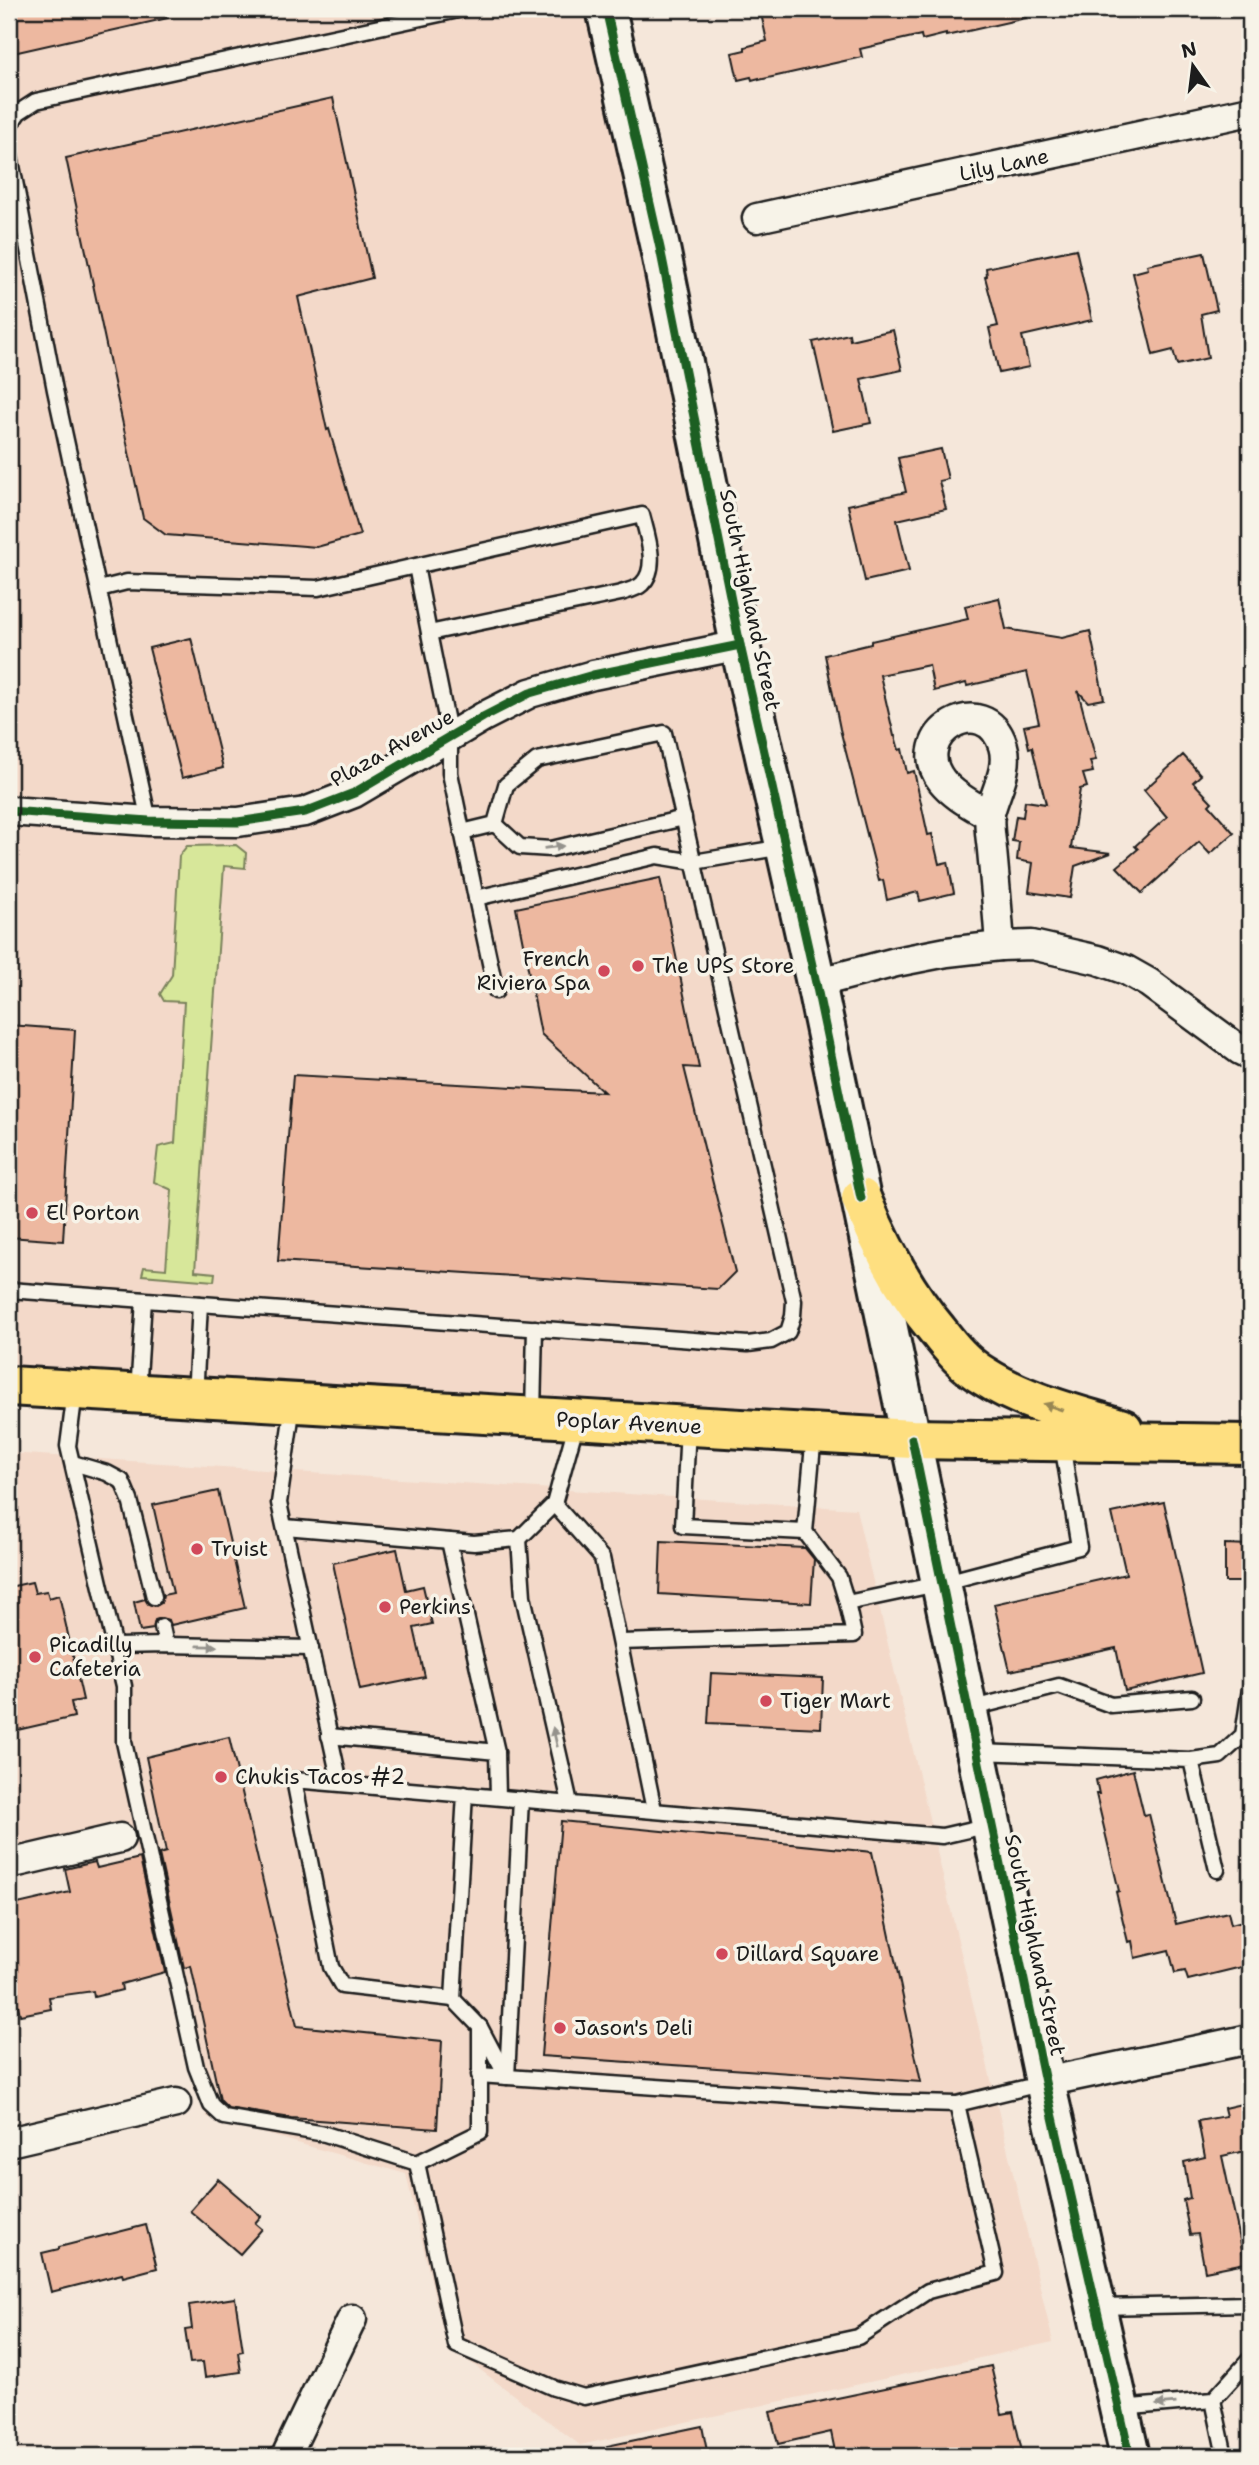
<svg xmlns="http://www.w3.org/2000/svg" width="1259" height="2465" font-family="'Shantell Sans',sans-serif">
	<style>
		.built { fill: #f3d9c9 }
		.green { fill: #d7e79a; stroke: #7a825b; stroke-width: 2 }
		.building { fill: #edb8a0; stroke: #1c1c1c; stroke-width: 2 }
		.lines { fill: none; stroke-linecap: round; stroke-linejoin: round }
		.lane-casing { stroke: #1c1c1c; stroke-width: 19 }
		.street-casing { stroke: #1c1c1c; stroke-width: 33 }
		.secondary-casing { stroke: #1c1c1c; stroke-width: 44 }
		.primary-casing { stroke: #1c1c1c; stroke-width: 44 }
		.lane { stroke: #f7f3e8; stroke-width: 14 }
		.street { stroke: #f7f3e8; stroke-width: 28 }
		.secondary { stroke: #f7f3e8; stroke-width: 38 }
		.primary { stroke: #fedf80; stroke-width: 38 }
		.cycleway-casing { stroke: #f7f3e8; stroke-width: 13 }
		.cycleway { stroke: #1b5e20; stroke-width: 9 }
		.oneway { fill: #94928c }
		.oneway2 { fill: #988753 }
		.poi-dot { fill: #d1495b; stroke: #f7f3e8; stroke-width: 2.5 }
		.labels { text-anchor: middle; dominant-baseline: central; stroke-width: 7; stroke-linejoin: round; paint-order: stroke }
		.street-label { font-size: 21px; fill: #1c1c1c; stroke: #f7f3e8 }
		.poi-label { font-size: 21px; fill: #1c1c1c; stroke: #f7f3e8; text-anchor: start }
	</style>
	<rect width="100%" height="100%" fill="#f5e7da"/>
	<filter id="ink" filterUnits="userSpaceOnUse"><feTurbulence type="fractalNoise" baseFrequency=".0143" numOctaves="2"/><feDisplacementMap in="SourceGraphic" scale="14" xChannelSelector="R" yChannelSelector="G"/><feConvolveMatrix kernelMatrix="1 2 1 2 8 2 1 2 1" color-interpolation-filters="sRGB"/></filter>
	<g filter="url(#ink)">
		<g class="built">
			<path d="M9 9H606L912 1439 9 1386Z"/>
			<path d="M9 1453 856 1509 1053 2342 580 2445 446 2344 406 2174 207 2117 130 1830 9 1852Z"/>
		</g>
		<path class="green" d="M236 845 246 853 245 868 224 866 195 1271 215 1273 214 1281 142 1275 144 1267 166 1269 172 1190 154 1182 158 1147 175 1143 184 1002 164 1001 160 994 172 975 179 856 187 846Z"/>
		<g class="building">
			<path d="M9 9H167L168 18 9 54Z"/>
			<path d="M760 9H1025L1026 18 946 36V34L922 40 921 35 860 49 862 57 759 80V78L752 80 751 77 738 80 732 53 745 50V47L767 41Z"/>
			<path d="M333 98 372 278 298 297 327 430 329 429 360 535 317 547 166 535 143 518 66 158Z"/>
			<path d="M1076 249 1092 320 1022 336 1029 367 999 373 989 328 998 326 985 277 987 276 986 268Z"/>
			<path d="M1204 253 1217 310 1201 314 1208 358 1177 365 1173 350 1153 355 1133 273 1148 269 1147 265Z"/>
			<path d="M893 330 902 370 861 379 871 423 833 431 813 342 849 334 850 340Z"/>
			<path d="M941 449 948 479 939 481 946 509 897 520 909 571 865 581 848 505 906 492 898 458Z"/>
			<path d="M999 598 1006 629 1062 638 1090 631 1104 699 1088 702 1078 691 1096 760 1090 761 1093 772 1083 774 1087 787 1080 789 1071 848 1111 853 1075 866 1070 898 1029 892 1033 863 1017 860 1019 842 1012 841 1016 816 1023 817 1025 801 1046 804 1032 747 1029 748 1024 726 1039 723 1027 672 967 686 966 683 934 691 929 665 880 675 894 736H895L899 750 902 749 907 773 914 771 928 835 932 834 939 864 948 862 954 893 920 901 918 892 887 900 883 880 879 881 840 729 825 655 871 644V641L968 619 965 606Z"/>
			<path d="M191 638 223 768 182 778 149 648Z"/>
			<path d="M1183 755 1201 775 1193 782 1212 802 1209 805 1234 833 1210 854 1199 842 1142 893 1117 867 1138 849 1135 846 1167 817 1144 790Z"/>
			<path d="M660 878 699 1068 684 1067 735 1272 718 1289 278 1261 293 1075 604 1092 541 1034 516 908Z"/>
			<path d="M9 1025 75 1030 63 1241 9 1237Z"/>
			<path d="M218 1491 245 1608 171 1625 169 1620 161 1618 155 1620 153 1629 140 1631 134 1602 145 1599 148 1604 156 1606 161 1603 163 1595 173 1593 153 1505Z"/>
			<path d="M1164 1502 1202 1673 1125 1691 1116 1648 1010 1671 994 1604 1126 1574 1112 1513Z"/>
			<path d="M661 1541 805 1548 814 1559 811 1603 659 1594Z"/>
			<path d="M1225 1544 1250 1545V1582H1225Z"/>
			<path d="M397 1549 406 1590 423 1586 432 1624 414 1628 425 1677 360 1690 333 1563Z"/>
			<path d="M32 1582 35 1593 47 1591 49 1598 59 1595 83 1700 71 1702 74 1717 9 1732V1587Z"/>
			<path d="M711 1673 823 1678 821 1728 708 1723Z"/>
			<path d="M229 1737 297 2026 442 2041 437 2129 291 2118 228 2108 220 2100 191 1966 184 1968 159 1854 166 1852 146 1757Z"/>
			<path d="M1133 1770 1144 1815 1149 1814 1176 1924 1228 1912 1231 1924 1250 1919V1965L1188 1980 1185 1971 1175 1973 1169 1950 1135 1958 1132 1941 1128 1942 1116 1892 1119 1891 1096 1794H1099L1096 1780Z"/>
			<path d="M561 1821 872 1852 921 2082 541 2056Z"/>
			<path d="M140 1858 165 1972 121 1984 122 1990 94 1997 93 1991 49 1997 51 2009 20 2015 18 2005 9 2007V1906L70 1892 65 1869 95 1862 97 1868Z"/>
			<path d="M1250 2102V2150L1222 2156 1245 2263 1205 2271 1198 2234 1190 2235 1183 2200 1190 2198 1184 2162 1205 2157 1198 2121 1226 2116 1224 2108Z"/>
			<path d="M218 2179 261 2216 255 2223 262 2229 240 2254 190 2211Z"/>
			<path d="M146 2225 157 2268 123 2277 122 2274 51 2292 42 2253 59 2249V2247Z"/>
			<path d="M235 2298 243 2351 238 2352 241 2372 205 2377 203 2362 190 2363 185 2330 192 2329 189 2305Z"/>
			<path d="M991 2366 1002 2414 1013 2412 1023 2456H836L831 2432 778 2444 770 2412Z"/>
			<path d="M702 2426 708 2456H608L607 2446Z"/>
		</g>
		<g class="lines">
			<defs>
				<g id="lane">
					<path d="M9 126 19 112 36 101 463 9"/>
					<path d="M9 150 55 390 149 821"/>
					<path d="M416 566 429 633"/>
					<path d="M99 589 127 582 318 588 642 515C647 535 659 568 642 584 637 589 627 591 621 593L429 633 450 737V773L476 898 657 856 694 862 783 847"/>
					<path d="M495 824 520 847 551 849 684 818"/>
					<path d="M476 898 496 991"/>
					<path d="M9 1290 748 1344 771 1341 788 1332 793 1316 794 1301 664 733 537 760 506 785 495 824 462 832"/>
					<path d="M75 1392 68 1446 124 1686V1742L196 2067 211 2105 224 2117 325 2134 417 2163"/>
					<path d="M138 1393 144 1300"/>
					<path d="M195 1397 200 1304"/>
					<path d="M293 1404 279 1503 340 1783"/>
					<path d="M533 1414 535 1328"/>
					<path d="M688 1427 683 1526 805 1532 814 1434"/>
					<path d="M73 1463 107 1473 122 1481 130 1500 154 1597"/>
					<path d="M554 1504 602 1558 654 1810"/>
					<path d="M285 1527 474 1543 519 1539 554 1504 577 1421"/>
					<path d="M805 1532 839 1577 847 1603 942 1583 1079 1547 1062 1444"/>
					<path d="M519 1539 523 1596 570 1803"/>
					<path d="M162 1627 166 1645"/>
					<path d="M620 1642 854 1635 847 1603"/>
					<path d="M115 1646 166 1645 311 1648"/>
					<path d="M969 1709 1059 1686 1111 1705 1192 1698"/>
					<path d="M329 1736 497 1752 449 1541"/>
					<path d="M497 1752 498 1797"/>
					<path d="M978 1752 1191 1760 1217 1870"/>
					<path d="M1191 1760 1220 1756 1243 1735 1250 1689"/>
					<path d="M465 1794 453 1999 342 1986 331 1967 294 1780 942 1836 990 1825"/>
					<path d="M453 1999 480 2027 506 2076"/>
					<path d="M480 2027V2132L417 2163 456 2345 554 2388 584 2397 858 2337 928 2291 996 2273 957 2104"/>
					<path d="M479 2075 880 2102 957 2104 1044 2083"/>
					<path d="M507 2077 521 1799"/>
					<path d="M1098 2307 1250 2304"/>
					<path d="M1213 2400 1225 2456"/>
					<path d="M1120 2408 1213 2400 1250 2359"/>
				</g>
				<g id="street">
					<path d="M757 218 1250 111"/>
					<path d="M9 811 149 821 238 822 305 812 354 793 483 717 530 693 593 675 740 645"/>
					<path d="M990 816C974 806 954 796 942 781 905 735 985 687 1003 746 1010 768 995 792 990 813 988 825 991 839 992 850 995 882 998 914 1000 946"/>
					<path d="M816 983 896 962 947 952 1000 946 1032 945 1098 960 1126 970 1149 983 1240 1050 1250 1055"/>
					<path d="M9 1864 120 1838"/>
					<path d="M1045 2082 1250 2039"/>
					<path d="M9 2142 176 2103"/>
					<path d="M286 2456 352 2319"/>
				</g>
				<path id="secondary" d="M606 9 660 248 740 645 816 983 1045 2082 1130 2456"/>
				<g id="primary">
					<path d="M861 1198C881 1247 904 1291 938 1331 951 1348 965 1365 984 1376 1026 1403 1076 1414 1123 1429"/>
					<path d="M9 1386 912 1439 1250 1444"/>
				</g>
			</defs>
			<use href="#lane" class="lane-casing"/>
			<use href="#street" class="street-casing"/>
			<use href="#secondary" class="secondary-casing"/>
			<use href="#primary" class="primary-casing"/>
			<use href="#lane" class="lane"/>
			<use href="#street" class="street"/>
			<use href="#secondary" class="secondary"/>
			<use href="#primary" class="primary"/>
			<defs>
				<g id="cycleway">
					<path d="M606 9 660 248 740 645 816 983 861 1198"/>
					<path d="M9 811 149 821 238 822 305 812 354 793 483 717 530 693 593 675 740 645"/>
					<path d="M912 1439 1045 2082 1130 2456"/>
				</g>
			</defs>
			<use href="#cycleway" class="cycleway-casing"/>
			<use href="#cycleway" class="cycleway"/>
		</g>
		<defs><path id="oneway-solid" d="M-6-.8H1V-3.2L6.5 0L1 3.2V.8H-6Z" transform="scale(1.75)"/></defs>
		<g class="oneway">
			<use href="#oneway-solid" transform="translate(554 847) rotate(-7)"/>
			<use href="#oneway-solid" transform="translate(207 1646) rotate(1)"/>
			<use href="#oneway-solid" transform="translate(555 1737) rotate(-103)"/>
			<use href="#oneway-solid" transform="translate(1166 2404) rotate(175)"/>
		</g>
		<use class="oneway2" href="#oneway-solid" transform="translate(1053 1407) rotate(-161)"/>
	</g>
	<g class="poi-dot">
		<circle cx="638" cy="966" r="7"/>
		<circle cx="604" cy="971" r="7"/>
		<circle cx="32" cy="1213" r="7"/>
		<circle cx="197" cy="1549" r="7"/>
		<circle cx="385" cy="1607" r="7"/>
		<circle cx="35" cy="1657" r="7"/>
		<circle cx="766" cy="1701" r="7"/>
		<circle cx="221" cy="1777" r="7"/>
		<circle cx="722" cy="1954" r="7"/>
		<circle cx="560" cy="2028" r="7"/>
	</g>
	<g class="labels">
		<g class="street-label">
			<text transform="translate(1004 165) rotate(-12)">Lily Lane</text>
			<text transform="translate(750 600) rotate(78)">South Highland Street</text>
			<text transform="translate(392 748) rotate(-29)">Plaza Avenue</text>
			<text transform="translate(629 1423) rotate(3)">Poplar Avenue</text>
			<text transform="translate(1035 1945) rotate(78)">South Highland Street</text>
		</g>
		<g class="poi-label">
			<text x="590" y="959" text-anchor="end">French<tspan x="590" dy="24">Riviera Spa</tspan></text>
			<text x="652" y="966">The UPS Store</text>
			<text x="46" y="1213">El Porton</text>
			<text x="211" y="1549">Truist</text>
			<text x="399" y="1607">Perkins</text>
			<text x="49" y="1645">Picadilly<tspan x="49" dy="24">Cafeteria</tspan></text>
			<text x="780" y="1701">Tiger Mart</text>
			<text x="235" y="1777">Chukis Tacos #2</text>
			<text x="736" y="1954">Dillard Square</text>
			<text x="574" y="2028">Jason's Deli</text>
		</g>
	</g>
	<rect width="1259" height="2465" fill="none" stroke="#f7f3e8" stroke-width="35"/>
	<rect x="18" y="18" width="1224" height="2430" fill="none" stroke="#1c1c1c" stroke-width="2.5" filter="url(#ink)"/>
	<g transform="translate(1193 66) rotate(346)" stroke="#f7f3e8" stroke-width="5" paint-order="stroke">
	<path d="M0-5L12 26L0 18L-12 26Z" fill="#1c1c1c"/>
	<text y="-10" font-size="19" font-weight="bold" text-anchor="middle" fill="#1c1c1c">N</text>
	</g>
</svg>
